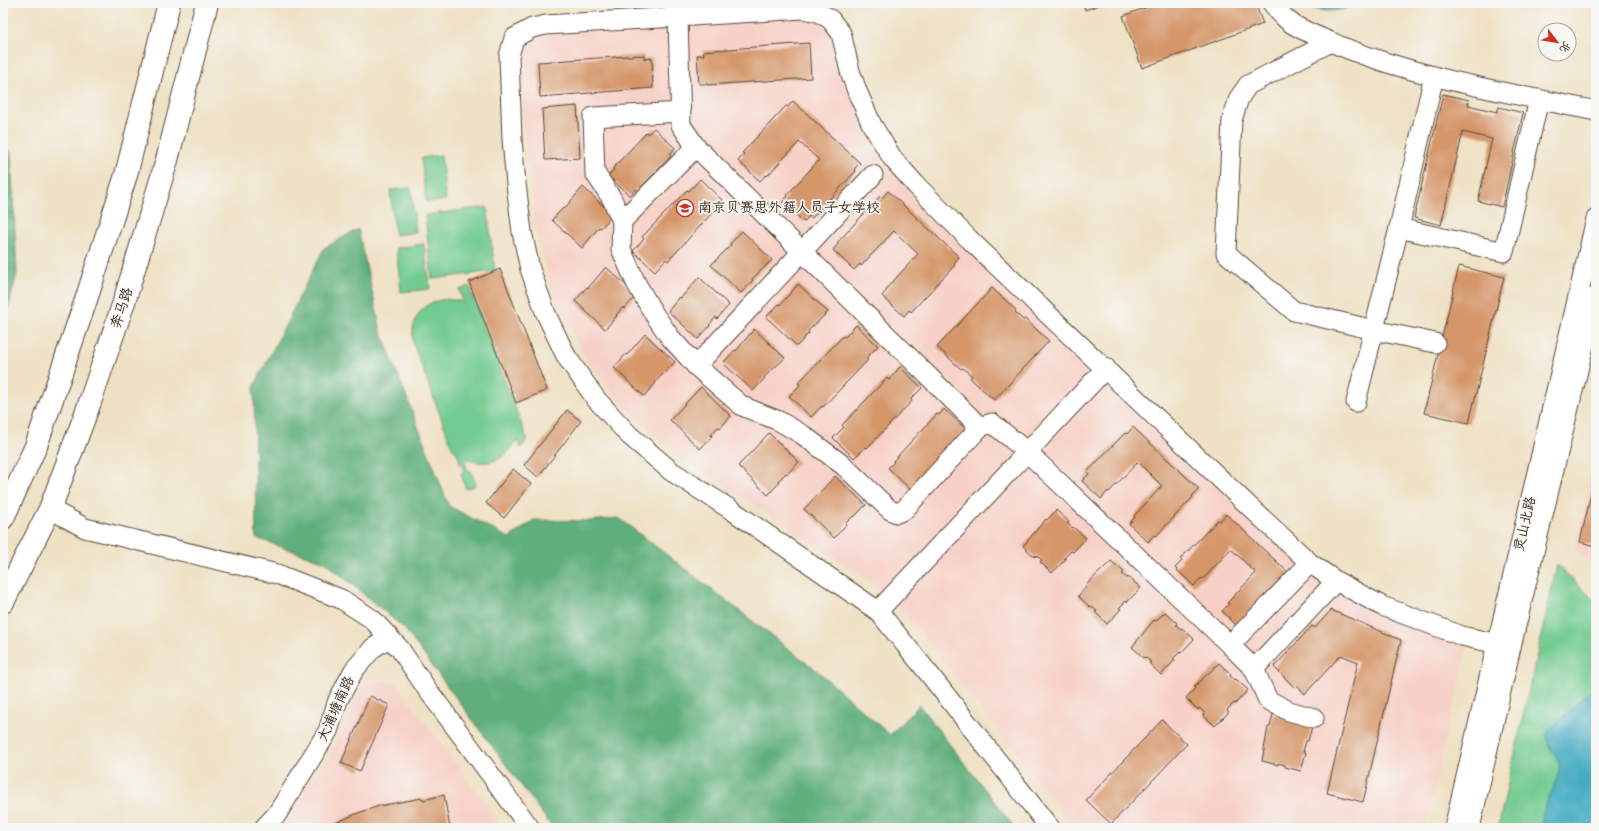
<svg xmlns="http://www.w3.org/2000/svg" width="1599" height="831" font-family="Mynerve,'LXGW WenKai TC',sans-serif">
	<style>
		.built { fill: #f7d1c7 }
		.green { fill: #73cb91; stroke: #577a58 }
		.forest { fill: #5eaf7b; stroke: #4c6c4c }
		.water { fill: #42aac2; stroke: #3e6a70 }
		.building { fill: #d5976a }
		.lines { fill: none; stroke-linecap: round; stroke-linejoin: round }
		.minor-casing { stroke: #564537; stroke-width: 21 }
		.major-casing { stroke: #564537; stroke-width: 24 }
		.minor { stroke: #fff; stroke-width: 19 }
		.major { stroke: #fff; stroke-width: 22 }
		.labels { text-anchor: middle; dominant-baseline: central; stroke-width: 3.5; stroke-linejoin: round; paint-order: stroke }
		.poi-label { font-size: 14px; fill: #3b2a1e; stroke: #f6f6f2; text-anchor: start }
		.street-label { font-size: 14px; fill: #3b2a1e; stroke: #f6f6f2 }
	</style>
	<rect width="100%" height="100%" fill="#f6f6f2"/>
	<filter id="ink" filterUnits="userSpaceOnUse"><feTurbulence type="fractalNoise" baseFrequency=".025" numOctaves="2"/><feDisplacementMap in="SourceGraphic" scale="8" xChannelSelector="R" yChannelSelector="G"/><feConvolveMatrix kernelMatrix="1 2 1 2 8 2 1 2 1" color-interpolation-filters="sRGB"/></filter>
	<filter id="wash" filterUnits="userSpaceOnUse"><feTurbulence type="fractalNoise" baseFrequency=".012" numOctaves="4" result="noise"/><feDisplacementMap in="SourceGraphic" scale="16" xChannelSelector="R" yChannelSelector="G"/><feGaussianBlur stdDeviation="0.9" result="paint"/><feColorMatrix in="noise" values="0 0 0 0 0 0 0 0 0 0 0 0 0 0 0 0 0 1.4 0 .05"/><feComposite in="paint" operator="in"/></filter>
	<g filter="url(#wash)">
		<rect width="100%" height="100%" fill="#efe1c4"/>
		<g class="built">
			<path d="M812 16 828 22 866 131 873 147 882 161 900 179 1303 557 1467 645V648L1425 828H1073L1064 814 915 625 873 583 701 470 665 445 635 417 609 389 585 356 556 300 537 239 523 126 522 48 526 40 532 34Z"/>
			<path d="M1596 450V566L1579 554 1575 548Z"/>
			<path d="M382 681 397 685 503 828H266L323 767 365 682Z"/>
		</g>
		<g class="green">
			<path d="M441 155 446 200 426 202 421 158Z"/>
			<path d="M411 188 416 232 395 235 390 190Z"/>
			<path d="M487 207 495 271 432 279 425 215Z"/>
			<path d="M424 244 430 289 401 292 396 248Z"/>
			<path d="M469 286 527 439 521 448 517 440C506 461 486 468 464 458L468 471H471L476 485 466 489 461 474 464 473 457 453 452 447 413 343C409 311 433 292 463 302L459 290Z"/>
			<path d="M1557 565 1596 602V828H1498Z"/>
		</g>
		<g class="forest">
			<path d="M3 145 11 152 17 273 3 329Z"/>
			<path d="M358 229 381 331 449 506 509 538 534 520 589 521 619 518 820 673 890 735 919 705 1015 828H553L404 628 325 562 256 538 254 387 324 248Z"/>
		</g>
		<g class="water">
			<path d="M1303 3H1358C1342 13 1319 14 1303 3Z"/>
			<path d="M1593 687 1596 690V828H1543C1537 810 1562 782 1559 762 1557 756 1552 751 1549 746 1548 742 1548 737 1547 733Z"/>
		</g>
		<g id="blocks">
			<g class="building">
				<path d="M1083 3H1105L1085 10Z"/>
				<path d="M1158 3H1255L1263 24 1142 68 1123 16Z"/>
				<path d="M809 43 811 78 707 85V84H699L697 55H704L703 51Z"/>
				<path d="M644 55V59L652 58 653 88 540 97 538 62Z"/>
				<path d="M1443 94 1469 100 1468 105 1497 112 1499 107 1523 113 1502 207 1478 201 1492 139 1463 132 1441 225 1414 218Z"/>
				<path d="M793 101 860 163 854 169 856 171 812 218 809 216 804 222 782 202 788 196 787 195 819 160 799 142 767 176 766 175 760 181 738 161 744 154 742 153 786 106 788 107Z"/>
				<path d="M577 106 580 158 545 160 542 109Z"/>
				<path d="M654 128 675 148 670 154 671 156 638 191 636 189 630 196 608 176 614 169 613 168 647 132 648 134Z"/>
				<path d="M700 179 722 200 711 212 712 213 668 261 666 259 655 271 633 251 644 239 642 237 687 190 689 191Z"/>
				<path d="M583 187 613 215 601 228 599 227 582 248 552 220 563 208 564 209Z"/>
				<path d="M888 191 959 257 954 263 955 265 911 312 909 310 904 316 882 296 887 290 886 289 918 254 894 231 861 266 860 264 854 270 833 250 838 244 837 243 880 196 882 198Z"/>
				<path d="M742 231 772 260 752 279 753 280 741 293 711 265 731 245 730 244Z"/>
				<path d="M1459 266 1504 277 1469 423 1424 413Z"/>
				<path d="M606 267 637 295 624 309 623 307 616 315 617 316 605 329 575 301 587 287 588 288Z"/>
				<path d="M500 269 547 390 516 403 469 282Z"/>
				<path d="M699 277 729 305 717 319 716 317 709 325 710 326 698 339 668 311 680 297 681 298Z"/>
				<path d="M798 284 828 312 808 331 809 333 797 346 766 317 779 304 780 305Z"/>
				<path d="M992 288 1016 310 1015 312 1023 320 1025 319 1049 341 994 400 970 378 972 376 963 368 961 369 937 347Z"/>
				<path d="M856 325 878 346 866 358 868 360 823 407 822 406 811 417 789 396 800 385 798 383 843 336 845 337Z"/>
				<path d="M754 329 785 358 764 377 765 378 753 391 723 363 735 350 736 351Z"/>
				<path d="M645 334 675 362 655 382 656 383 644 396 614 368 626 354 627 355Z"/>
				<path d="M900 367 922 388 911 399 912 401 867 448 866 447 854 458 833 438 844 427 842 425 887 378 889 380Z"/>
				<path d="M701 387 731 416 720 428 718 427 711 435 712 436 700 449 670 420Z"/>
				<path d="M944 409 966 429 917 484 916 483 910 489 888 468 894 462 893 461 937 414 939 415Z"/>
				<path d="M567 410 581 421 538 477 524 465Z"/>
				<path d="M1133 427 1199 489 1192 496 1193 497 1156 536 1154 535 1148 542 1129 524 1135 517 1134 516 1162 486 1138 462 1109 492 1108 491 1101 499 1082 481 1089 474 1087 472 1125 433 1127 434Z"/>
				<path d="M769 433 799 462 787 474 786 473 778 481 780 482 768 495 738 466Z"/>
				<path d="M513 469 531 484 504 518 486 503Z"/>
				<path d="M835 476 866 505 854 517 853 516 845 524 846 525 834 538 804 509Z"/>
				<path d="M1595 476H1596V546L1580 542Z"/>
				<path d="M1056 510 1069 522 1067 523 1072 528 1073 527 1086 538 1073 552 1071 551 1064 558 1066 559 1052 573 1040 562 1042 560 1036 555 1035 557 1023 546 1046 519 1047 520Z"/>
				<path d="M1226 514 1292 576 1240 629 1222 611 1229 604 1227 603 1256 573 1231 549 1203 579 1201 578 1194 586 1175 568 1182 561 1180 559 1218 520 1220 521Z"/>
				<path d="M1111 561 1124 572 1122 574 1127 578 1128 577 1141 588 1127 602 1126 601 1119 608 1121 609 1107 624 1095 612 1097 611 1091 606 1090 607 1078 596 1087 586 1086 585Z"/>
				<path d="M1331 610 1401 640 1363 802 1327 793 1358 662 1341 655 1305 694 1296 685 1294 687 1274 667 1312 626 1315 628Z"/>
				<path d="M1165 612 1177 623 1176 625 1181 629 1182 628 1194 639 1181 653 1180 652 1173 659 1175 660 1161 675 1149 663 1151 662 1145 657 1144 658 1132 647 1154 620 1156 621Z"/>
				<path d="M1219 663 1231 674 1230 676 1235 680 1236 679 1248 690 1235 704 1234 703 1227 710 1229 712 1215 726 1203 715 1205 713 1199 708 1198 710 1186 698 1195 688 1194 687Z"/>
				<path d="M370 696 389 705 360 771 341 763Z"/>
				<path d="M1273 714 1313 723 1308 741H1306L1303 752H1306L1301 771 1285 767V765L1278 763V765L1262 761 1268 727H1270Z"/>
				<path d="M1162 720 1187 744 1111 824 1086 800Z"/>
				<path d="M444 795 450 828H324L358 813 379 806 422 798 423 800Z"/>
			</g>
		</g>
	</g>
	<g filter="url(#ink)">
		<use href="#blocks" fill-opacity="0" stroke="#564537" stroke-width="1"/>
		<g class="lines">
			<defs>
				<g id="minor">
					<path d="M1272 3C1277 10 1283 17 1291 23 1304 32 1325 39 1340 46 1422 79 1510 93 1596 111"/>
					<path d="M678 18 681 125 696 147 980 427 992 423 1026 451 1230 645 1254 669 1268 700 1289 711 1314 718"/>
					<path d="M1331 42 1248 85 1239 98 1232 120 1226 253 1294 311 1374 330 1435 343"/>
					<path d="M1434 76 1399 228 1504 252 1539 99"/>
					<path d="M681 112 593 117 595 173 612 199 622 221 621 249 636 283 654 314 670 337 696 366 742 406 779 421 803 435 844 466 890 510 897 513 904 510 980 427"/>
					<path d="M622 221 696 147"/>
					<path d="M696 366 873 175"/>
					<path d="M1356 402 1399 228"/>
					<path d="M50 509 85 528 277 574 341 599 372 619 400 649 427 689 530 828"/>
					<path d="M878 611 1106 368"/>
					<path d="M1230 645 1310 563"/>
					<path d="M1254 669 1336 581"/>
					<path d="M264 828 277 814 328 731 338 700 354 670 373 648 389 638"/>
					<path d="M1050 828 930 675 878 611 733 511 671 471 629 435 596 399 566 356 546 314 530 269 522 232 516 184 512 139 509 56 514 38 532 28 546 25 803 9 818 12 830 19 841 33 850 71 857 91 872 125 893 159 916 185 969 239 1252 509 1310 563 1336 581 1382 606 1462 636 1511 647"/>
					<path d="M1454 828 1596 219"/>
					<path d="M1470 828 1511 647 1596 296"/>
				</g>
				<g id="major">
					<path d="M3 518 36 446 86 300 126 175 169 3"/>
					<path d="M3 602 50 509 89 405 124 302 167 160 207 3"/>
				</g>
			</defs>
			<use href="#minor" class="minor-casing"/>
			<use href="#major" class="major-casing"/>
			<use href="#minor" class="minor"/>
			<use href="#major" class="major"/>
		</g>
	</g>
	<defs>
		<symbol id="school-ring" viewBox="-11 -11 22 22"><circle r="9.5" fill="#f6f6f2" stroke="#c8321e" stroke-width="1.5"/><path d="M0-5L7-2L0 1L-7-2ZM-4 1L0 2.5L4 1V4Q0 6-4 4Z" fill="#c8321e"/></symbol>
	</defs>
	<g fill-rule="evenodd">
		<use href="#school-ring" x="675" y="198" width="20" height="20"/>
	</g>
	<g class="labels">
		<g class="poi-label">
			<text x="698" y="208">南京贝赛思外籍人员子女学校</text>
		</g>
		<g class="street-label">
			<text transform="translate(122 308) rotate(-72)">奔马路</text>
			<text transform="translate(1525 524) rotate(-77)">灵山北路</text>
			<text transform="translate(336 709) rotate(-66)">大浦塘南路</text>
		</g>
	</g>
	<rect width="1599" height="831" fill="none" stroke="#f6f6f2" stroke-width="16"/>
	<g transform="translate(1557 42) rotate(121)"><circle r="19" fill="#f6f6f2" stroke="#aba49d"/>
	<path d="M0-3L7 15L0 10L-7 15Z" fill="#c8321e"/>
	<text y="-6" font-size="11" font-weight="bold" text-anchor="middle" fill="#3b2a1e">北</text>
	</g>
</svg>
